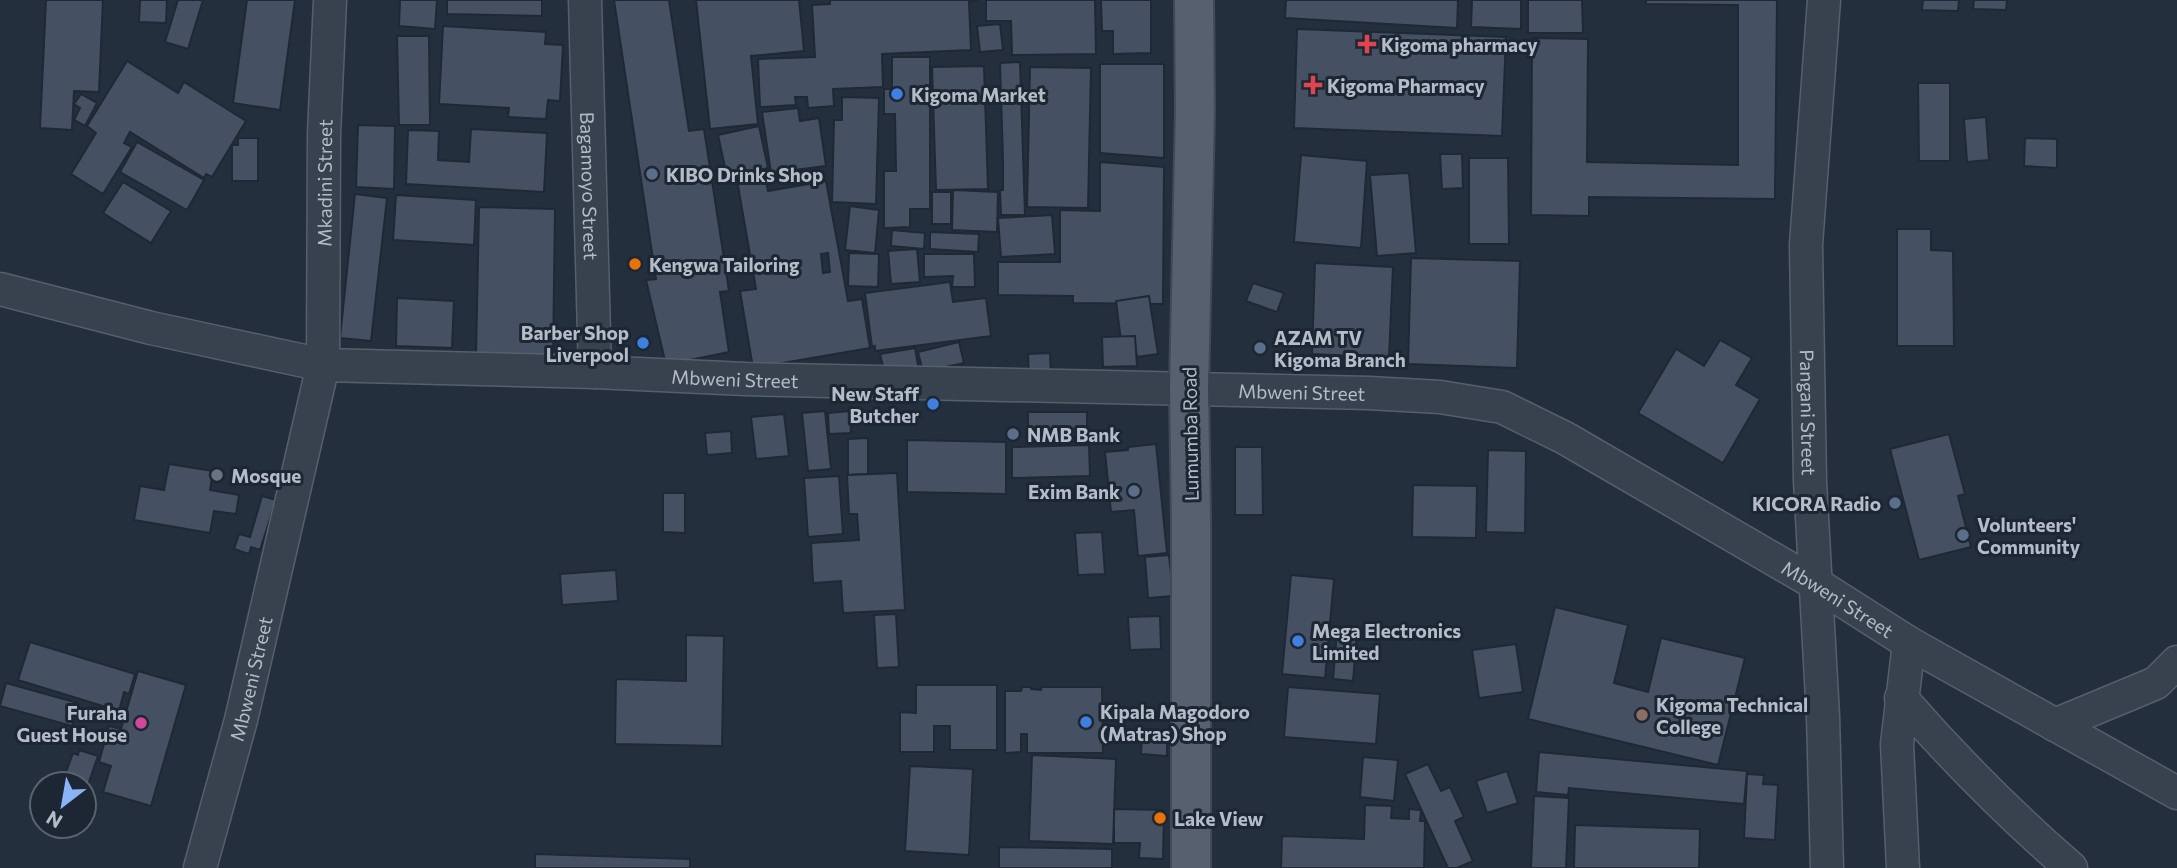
<svg xmlns="http://www.w3.org/2000/svg" width="2177" height="868" font-family="Commissioner,sans-serif">
	<style>
		.building { fill: #455162; stroke: #1f2835; stroke-width: 2; fill-rule: evenodd }
		.lines { fill: none; stroke-linecap: round; stroke-linejoin: round }
		.minor-casing { stroke: #565f6c; stroke-width: 35 }
		.primary-casing { stroke: #414a57; stroke-width: 42 }
		.minor { stroke: #38414e; stroke-width: 32 }
		.primary { stroke: #56606e; stroke-width: 38 }
		.health-dot { fill: #e0444e; stroke: #1d2633; stroke-width: 2.5 }
		.shop-dot { fill: #3f7fe0; stroke: #1d2633; stroke-width: 2.5 }
		.service-dot { fill: #5c6f8a; stroke: #1d2633; stroke-width: 2.5 }
		.food-dot { fill: #e8710a; stroke: #1d2633; stroke-width: 2.5 }
		.worship-dot { fill: #6b7280; stroke: #1d2633; stroke-width: 2.5 }
		.education-dot { fill: #8d6e63; stroke: #1d2633; stroke-width: 2.5 }
		.hotel-dot { fill: #d1479c; stroke: #1d2633; stroke-width: 2.5 }
		.labels { text-anchor: middle; dominant-baseline: central; stroke-width: 6; stroke-linejoin: round; paint-order: stroke }
		.poi-label { font-size: 19px; font-weight: bold; fill: #b4bcc9; stroke: #1d2633; text-anchor: start }
		.street-label { font-size: 19px; fill: #b4bcc9; stroke: #1d2633 }
	</style>
	<rect width="100%" height="100%" fill="#242f3e"/>
	<g class="building">
		<path d="M46 0H103L99 92 74 91 72 130 40 128Z"/>
		<path d="M140 0H167L166 23 139 22Z"/>
		<path d="M178 0H203L188 49 165 42Z"/>
		<path d="M247 0H295L280 110 233 103Z"/>
		<path d="M400 0H437L435 29 399 26Z"/>
		<path d="M447 0H542V16L447 14Z"/>
		<path d="M614 0H669L689 131 704 129 729 291 720 292 729 352 666 365 646 280 656 279Z"/>
		<path d="M696 0H799L804 51 751 56 758 124 710 129Z"/>
		<path d="M830 0H978L969 2 971 50 882 54 883 87 833 89 834 106 808 108 807 97H795L796 105 760 107 758 59 815 57 812 5 830 4Z"/>
		<path d="M986 0H1095L1096 54 1012 55 1011 21H986Z"/>
		<path d="M1101 0H1151V53L1113 54V31H1102Z"/>
		<path d="M1286 0H1458L1457 28 1285 18Z"/>
		<path d="M1472 0H1521V29L1471 27Z"/>
		<path d="M1528 0H1582L1583 33H1528Z"/>
		<path d="M1646 0H1777L1775 199 1589 197V216L1531 215 1532 38 1588 39 1587 162 1738 165V5L1646 4Z"/>
		<path d="M1923 0H1959L1958 11 1922 10Z"/>
		<path d="M1974 0H2007L2006 10 1973 9Z"/>
		<path d="M1000 24 1003 50 980 52 977 26Z"/>
		<path d="M443 26 546 32 545 44 563 45 560 101 548 100 546 119 508 117 509 108 439 104Z"/>
		<path d="M1297 29 1506 37 1502 136 1294 128Z"/>
		<path d="M397 36H429L430 125H399Z"/>
		<path d="M892 57H930V209H910V227L884 228V171H896L895 114H884V89H892Z"/>
		<path d="M127 61 178 93 184 82 246 121 212 177 206 174 204 178 130 132 124 143 132 147 103 194 71 174 96 133 87 126Z"/>
		<path d="M1020 62 1025 215H1001L1000 190H1003V161L1000 63Z"/>
		<path d="M1100 64H1164V158L1100 153Z"/>
		<path d="M984 66 988 189 936 190 932 67Z"/>
		<path d="M1030 67 1091 68 1088 208 1027 207Z"/>
		<path d="M1918 83H1950V161H1919Z"/>
		<path d="M81 94 97 103 85 126 74 120 80 108 74 104Z"/>
		<path d="M842 97 879 98 876 204 832 202 834 120H842Z"/>
		<path d="M798 108 800 121 819 118 826 166 771 173 762 112Z"/>
		<path d="M1986 117 1989 160 1967 162 1964 119Z"/>
		<path d="M358 125 395 126 394 189 356 187Z"/>
		<path d="M759 126 768 168 727 177 718 135Z"/>
		<path d="M471 129 547 133 544 192 406 184 408 130 439 131 438 160 469 162Z"/>
		<path d="M238 138H258V181H232V145H238Z"/>
		<path d="M2025 138 2057 139V168L2024 166Z"/>
		<path d="M137 142 204 180 187 210 120 172Z"/>
		<path d="M1440 154H1462L1463 188 1442 189Z"/>
		<path d="M1301 155 1367 161 1361 248 1294 242Z"/>
		<path d="M1469 158H1508L1509 244H1469Z"/>
		<path d="M1100 162 1164 167 1163 304 1073 303V296L998 295V262H1060V210L1100 211Z"/>
		<path d="M1409 173 1416 253 1377 256 1370 175Z"/>
		<path d="M765 174 768 191 826 181 848 301 862 299 870 348 753 368 740 291 756 289 737 180ZM828 253 830 272 823 273 821 254Z"/>
		<path d="M123 182 171 211 151 243 103 213Z"/>
		<path d="M953 190 998 192 997 232 952 230Z"/>
		<rect x="932" y="192" width="19" height="32"/>
		<path d="M355 194 387 198 371 341 340 338Z"/>
		<path d="M396 195 476 200 474 245 393 240Z"/>
		<path d="M850 206 879 210 875 253 845 250Z"/>
		<path d="M479 207 555 209 553 358 476 356Z"/>
		<path d="M1052 215 1055 254 1001 257 998 218Z"/>
		<path d="M1897 229H1931V250L1953 251 1954 346H1897Z"/>
		<path d="M892 230 925 233 924 249 891 246Z"/>
		<path d="M930 232 979 234 978 252 930 249Z"/>
		<path d="M917 249 920 282 891 284 888 251Z"/>
		<path d="M849 253 879 254 878 287 848 286Z"/>
		<path d="M924 254H974L975 287H952L953 276 924 277Z"/>
		<path d="M1411 258 1520 261 1517 368 1408 364Z"/>
		<path d="M1315 263 1393 267 1389 358 1312 354Z"/>
		<path d="M950 282 953 302 986 298 991 336 875 351V346L872 347 865 293Z"/>
		<path d="M1253 283 1284 293 1277 312 1246 301Z"/>
		<path d="M1149 296 1158 354 1137 357 1134 339 1121 341 1116 301Z"/>
		<path d="M397 298 454 301 452 348 396 346Z"/>
		<path d="M1135 336 1137 366 1103 367 1102 337Z"/>
		<path d="M1720 340 1752 358 1736 385 1760 399 1723 463 1638 413 1676 349 1704 366Z"/>
		<path d="M959 342 964 363 923 372 918 352Z"/>
		<path d="M915 348 919 371 885 375 880 354Z"/>
		<path d="M1050 353 1051 377 1029 378 1028 354Z"/>
		<path d="M825 411 831 469 808 471 802 413Z"/>
		<path d="M850 411 851 433 829 434 828 413Z"/>
		<path d="M1028 412H1087V439L1028 438Z"/>
		<path d="M784 414 789 456 756 459 751 417Z"/>
		<path d="M731 431 732 453 707 455 705 433Z"/>
		<path d="M1949 434 1965 494 1958 496 1971 547 1919 560 1890 449Z"/>
		<path d="M868 438V474L848 475V439Z"/>
		<path d="M907 440 1006 442V494L907 492Z"/>
		<path d="M1156 444 1167 553 1138 556 1134 510 1111 512 1105 452 1128 450V447Z"/>
		<path d="M1089 445 1090 476 1012 478V447Z"/>
		<path d="M1235 447H1262L1263 515H1235Z"/>
		<path d="M1488 450 1526 451 1525 533 1486 532Z"/>
		<path d="M169 464 213 471 210 490 239 495 236 514 214 511 210 533 134 520 140 486 164 490Z"/>
		<path d="M897 473 905 610 843 613 841 581 813 583 811 543 859 540 857 514H849L847 475Z"/>
		<path d="M839 476 843 534 808 537 804 478Z"/>
		<path d="M1413 485 1477 486 1476 538 1412 537Z"/>
		<path d="M663 493H685V533L663 532Z"/>
		<path d="M262 496 276 500 260 550 251 547 249 554 234 549 239 534 250 537Z"/>
		<path d="M1102 532 1105 574 1078 575 1075 533Z"/>
		<path d="M1169 555 1173 596 1148 598 1145 557Z"/>
		<path d="M616 570 618 601 562 605 560 574Z"/>
		<path d="M1291 575 1334 579 1325 678 1282 674Z"/>
		<path d="M1555 607 1628 625 1614 683 1648 692 1661 638 1745 658 1718 765 1528 719Z"/>
		<path d="M896 614 899 667 877 668 874 615Z"/>
		<path d="M1160 616 1161 649 1130 650 1128 617Z"/>
		<path d="M1337 632 1357 633 1353 681 1333 679Z"/>
		<path d="M686 635 724 636 722 746 615 744 616 679 686 681Z"/>
		<path d="M30 642 135 674 129 694 124 692 119 711 18 680Z"/>
		<path d="M1516 644 1523 692 1479 698 1472 650Z"/>
		<path d="M138 671 186 685 151 806 103 792 111 766 99 762 109 726 121 729Z"/>
		<path d="M6 683 78 703 72 726 0 706Z"/>
		<path d="M916 685H997V750H950V726H934V752H900V712L916 713Z"/>
		<path d="M1022 687H1031V689L1041 690 1042 687H1102L1103 753H1027V734H1021V752L1005 753V691H1021Z"/>
		<path d="M1288 687 1380 694 1376 744 1284 737Z"/>
		<path d="M1142 738 1167 739V756L1141 754Z"/>
		<path d="M79 750 98 756 87 788 84 787V784L63 780 73 753 78 755Z"/>
		<path d="M1539 752 1747 771 1744 804 1569 788 1568 795 1536 792Z"/>
		<path d="M1032 755 1116 759 1113 844 1029 841Z"/>
		<path d="M1363 757 1398 760 1394 801 1360 797Z"/>
		<path d="M1428 764 1441 791 1450 787 1464 817 1455 821 1473 861 1457 868H1448L1405 774Z"/>
		<path d="M910 766 973 769 969 855 905 851Z"/>
		<path d="M1507 771 1518 803 1487 813 1476 781Z"/>
		<path d="M1747 774 1764 775 1763 784 1778 785 1775 840 1744 838Z"/>
		<path d="M1534 796 1569 798 1566 868H1531Z"/>
		<path d="M1365 805 1392 806 1391 818 1409 819V809L1421 810 1420 821H1425L1424 868H1281L1282 836 1364 839Z"/>
		<path d="M1114 809 1164 810 1163 859 1139 858 1140 843H1114Z"/>
		<path d="M1575 825 1700 829 1699 868H1574Z"/>
		<path d="M999 847 1112 849V868H999Z"/>
		<path d="M535 854 690 859V868H535Z"/>
	</g>
	<g class="lines">
		<defs>
			<g id="minor">
				<path id="s1" d="M585 0 595 372"/>
				<path id="s2" d="M1824 0 1806 245 1810 481 1823 716 1827 868"/>
				<path id="s3" d="M0 289 151 328 323 365 595 372 745 379 1369 393 1440 397 1502 407 1565 438 1818 585 1909 643 2177 793"/>
				<path d="M1901 698C1954 759 2010 815 2071 868"/>
				<path d="M2055 725 2156 683 2177 662"/>
				<path id="s4" d="M200 868 241 720 323 365 324 134 330 0"/>
				<path d="M1903 868 1897 744 1909 643"/>
			</g>
			<path id="primary" d="M1191 868V521L1189 389 1195 110 1194 0"/>
		</defs>
		<use href="#minor" class="minor-casing"/>
		<use href="#primary" class="primary-casing"/>
		<use href="#minor" class="minor"/>
		<use href="#primary" class="primary"/>
	</g>
	<g class="health-dot">
		<path d="M1363.5 33.5h7v7h7v7h-7v7h-7v-7h-7v-7h7z"/>
		<path d="M1309.5 74.5h7v7h7v7h-7v7h-7v-7h-7v-7h7z"/>
	</g>
	<g class="shop-dot">
		<circle cx="897" cy="94" r="7"/>
		<circle cx="643" cy="343" r="7"/>
		<circle cx="933" cy="404" r="7"/>
		<circle cx="1298" cy="641" r="7"/>
		<circle cx="1086" cy="722" r="7"/>
	</g>
	<g class="service-dot">
		<circle cx="652" cy="174" r="7"/>
		<circle cx="1260" cy="348" r="7"/>
		<circle cx="1013" cy="434" r="7"/>
		<circle cx="1134" cy="491" r="7"/>
		<circle cx="1895" cy="503" r="7"/>
		<circle cx="1963" cy="535" r="7"/>
	</g>
	<g class="food-dot">
		<circle cx="635" cy="264" r="7"/>
		<circle cx="1160" cy="818" r="7"/>
	</g>
	<circle class="worship-dot" cx="217" cy="475" r="7"/>
	<circle class="education-dot" cx="1642" cy="715" r="7"/>
	<circle class="hotel-dot" cx="141" cy="723" r="7"/>
	<g class="labels">
		<g class="poi-label">
			<text x="1381" y="44">Kigoma pharmacy</text>
			<text x="1327" y="85">Kigoma Pharmacy</text>
			<text x="911" y="94">Kigoma Market</text>
			<text x="666" y="174">KIBO Drinks Shop</text>
			<text x="649" y="264">Kengwa Tailoring</text>
			<text x="629" y="332" text-anchor="end">Barber Shop<tspan x="629" dy="22">Liverpool</tspan></text>
			<text x="1274" y="337">AZAM TV<tspan x="1274" dy="22">Kigoma Branch</tspan></text>
			<text x="919" y="393" text-anchor="end">New Staff<tspan x="919" dy="22">Butcher</tspan></text>
			<text x="1027" y="434">NMB Bank</text>
			<text x="231" y="475">Mosque</text>
			<text x="1120" y="491" text-anchor="end">Exim Bank</text>
			<text x="1881" y="503" text-anchor="end">KICORA Radio</text>
			<text x="1977" y="524">Volunteers'<tspan x="1977" dy="22">Community</tspan></text>
			<text x="1312" y="630">Mega Electronics<tspan x="1312" dy="22">Limited</tspan></text>
			<text x="1656" y="704">Kigoma Technical<tspan x="1656" dy="22">College</tspan></text>
			<text x="1100" y="711">Kipala Magodoro<tspan x="1100" dy="22">(Matras) Shop</tspan></text>
			<text x="127" y="712" text-anchor="end">Furaha<tspan x="127" dy="22">Guest House</tspan></text>
			<text x="1174" y="818">Lake View</text>
		</g>
		<g class="street-label">
			<text stroke="none"><textPath href="#s4" startOffset="700">Mkadini Street</textPath></text>
			<text stroke="none"><textPath href="#s1" startOffset="186">Bagamoyo Street</textPath></text>
			<text stroke="none"><textPath href="#s3" startOffset="744">Mbweni Street</textPath></text>
			<text stroke="none"><textPath href="#s3" startOffset="1311">Mbweni Street</textPath></text>
			<text stroke="none"><textPath href="#s2" startOffset="413">Pangani Street</textPath></text>
			<text transform="translate(1190 434) rotate(-91)">Lumumba Road</text>
			<text stroke="none"><textPath href="#s3" startOffset="1899">Mbweni Street</textPath></text>
			<text stroke="none"><textPath href="#s4" startOffset="196">Mbweni Street</textPath></text>
		</g>
	</g>
	<g transform="translate(63 805) rotate(211)"><circle r="33" fill="#1d2633" stroke="#59626f" stroke-width="2"/>
	<path d="M0-5L12 26L0 18L-12 26Z" fill="#8ab4f8"/>
	<text y="-10" font-size="19" font-weight="bold" text-anchor="middle" fill="#b4bcc9">N</text>
	</g>
</svg>
